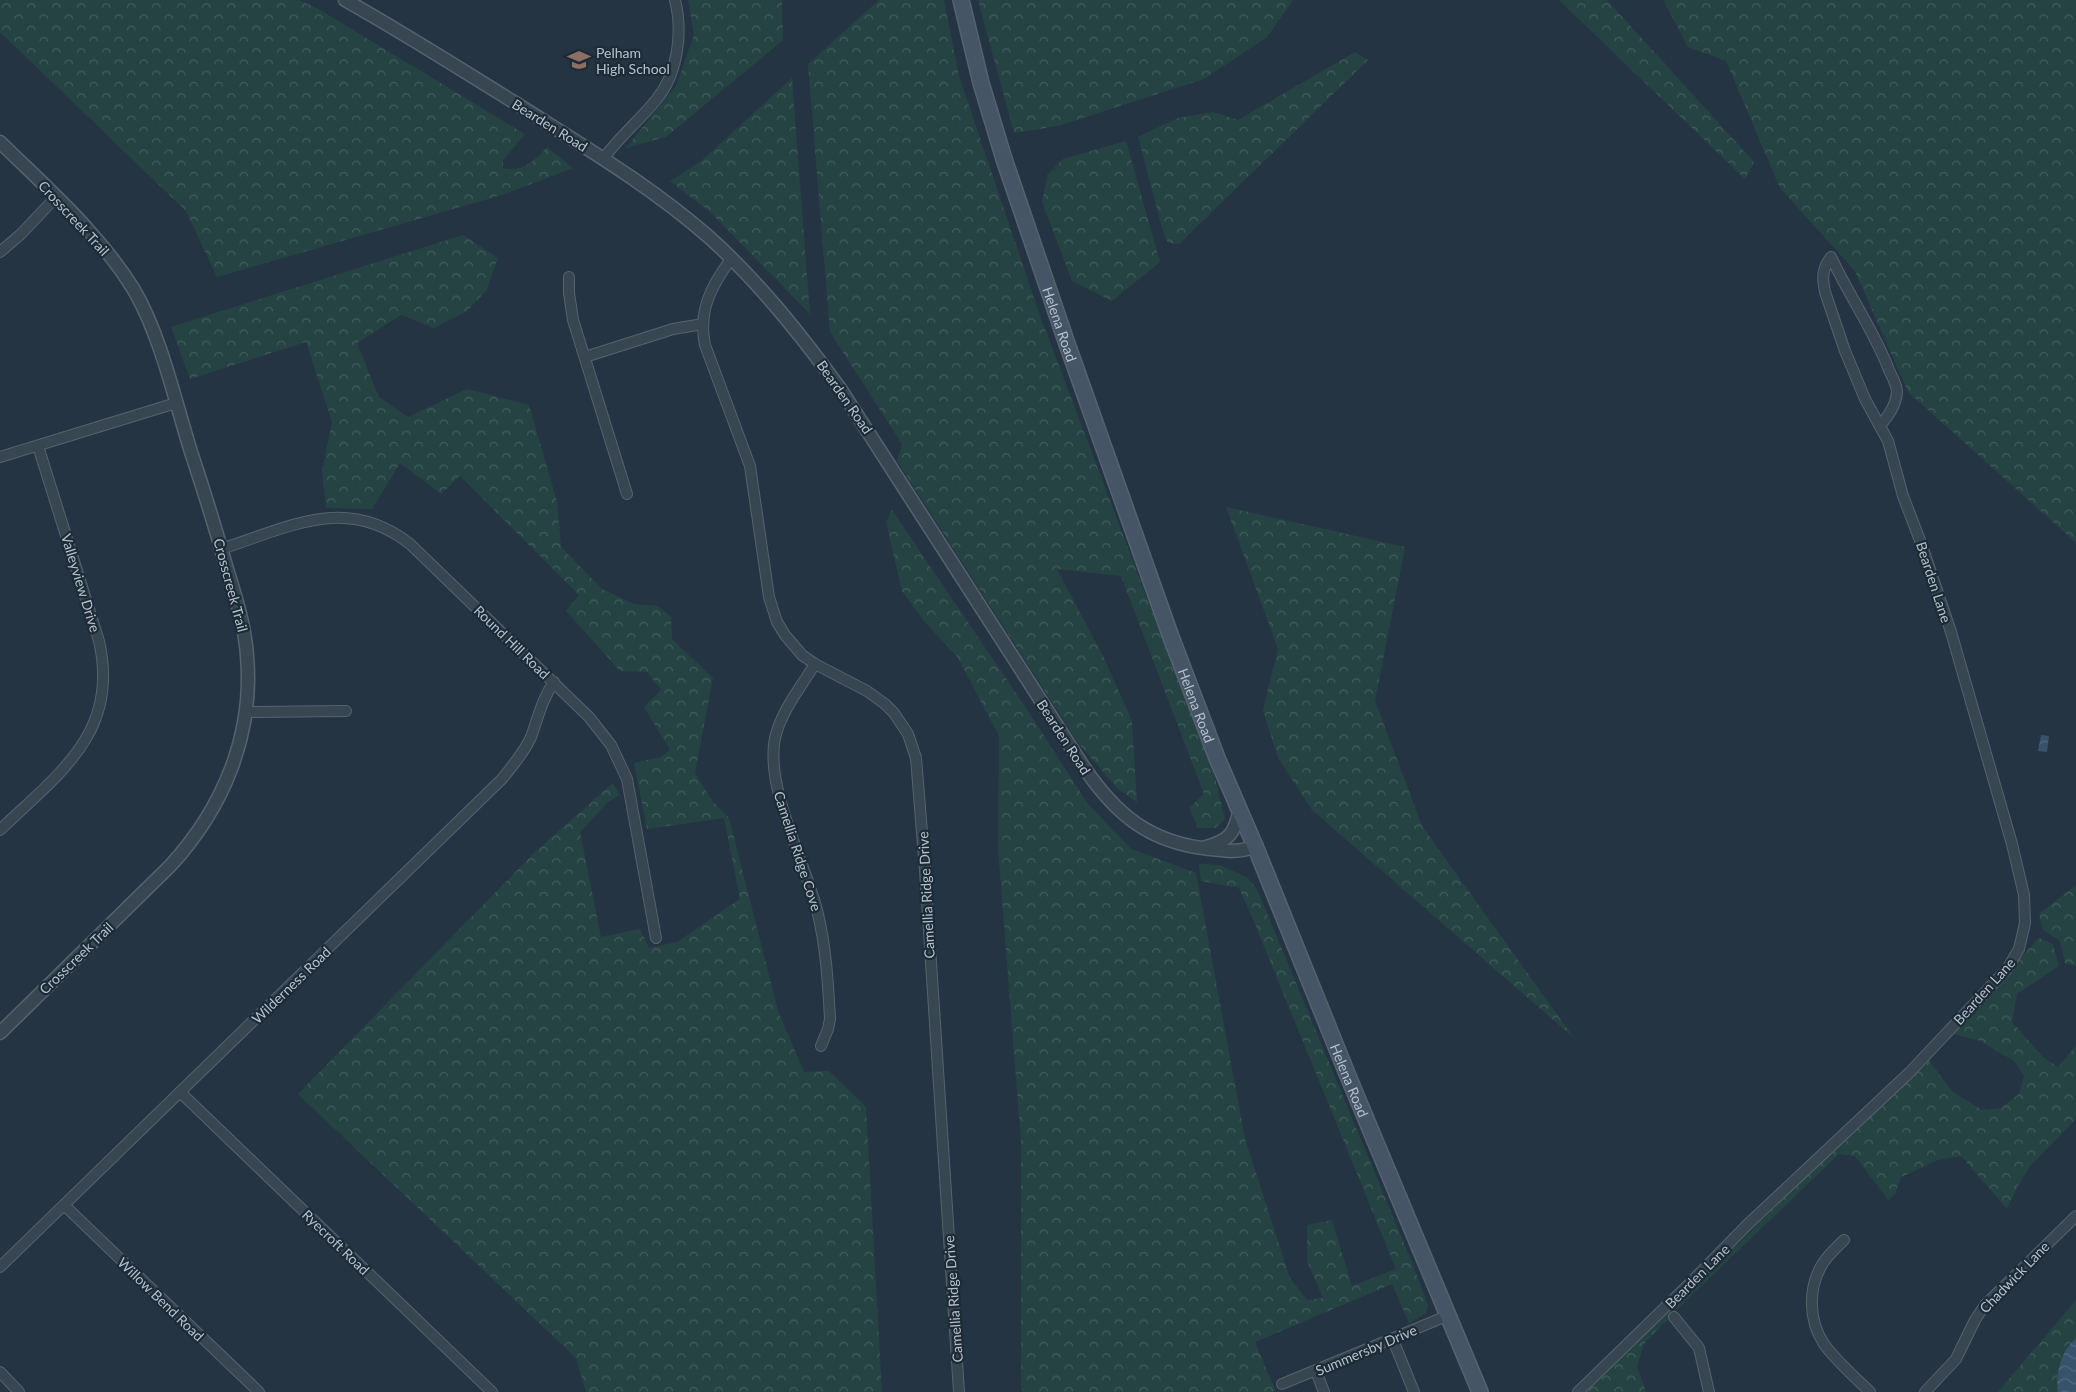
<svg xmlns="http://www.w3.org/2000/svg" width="2076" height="1392" font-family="Lato,sans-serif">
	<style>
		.forest { fill: url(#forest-crowns) }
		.water { fill: url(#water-waves) }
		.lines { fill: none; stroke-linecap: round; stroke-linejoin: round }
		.minor-casing { stroke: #56636f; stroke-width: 12 }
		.tertiary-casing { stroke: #56636f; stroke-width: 15 }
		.secondary-casing { stroke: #56636f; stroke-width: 18 }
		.minor { stroke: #384652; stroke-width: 10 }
		.tertiary { stroke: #384652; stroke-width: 12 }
		.secondary { stroke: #465565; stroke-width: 15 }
		.labels { text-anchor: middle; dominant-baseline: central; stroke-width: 4.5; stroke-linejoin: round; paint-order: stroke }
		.poi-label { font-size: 14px; fill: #b5c0cc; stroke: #1d2b37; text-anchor: start }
		.street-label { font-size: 14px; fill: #b5c0cc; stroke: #1d2b37 }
	</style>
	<defs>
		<pattern id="forest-crowns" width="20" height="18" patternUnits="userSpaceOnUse" patternTransform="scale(1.25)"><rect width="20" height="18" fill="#264344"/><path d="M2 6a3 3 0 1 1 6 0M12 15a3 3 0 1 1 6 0" fill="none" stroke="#435c5e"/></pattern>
		<pattern id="water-waves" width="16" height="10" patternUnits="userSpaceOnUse" patternTransform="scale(1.25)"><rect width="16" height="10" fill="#37526b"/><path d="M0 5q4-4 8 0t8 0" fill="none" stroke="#52697f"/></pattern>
	</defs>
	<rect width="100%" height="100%" fill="#243443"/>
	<g class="forest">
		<path d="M0 0H299L320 10 525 134 503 160V168C522 173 536 160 547 147L573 168 502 195 217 277 186 211 0 32Z"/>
		<path d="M688 0H782L783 40 666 137 626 148 676 86 694 35Z"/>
		<path d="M879 0H944L959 76 1039 313 1215 778 1225 819 1215 828H1198L1189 808 1204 794 1121 576 1057 569 1104 658 1132 721 1137 802 1118 789 1079 744 897 461 902 444 830 332 808 64Z"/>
		<path d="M978 0H1293L1267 37 1204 79 1058 126 1014 133Z"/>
		<path d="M1559 0H1607L1754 162 1745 179Z"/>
		<path d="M1663 0H2076V543L1908 392 1855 271 1780 188 1726 61 1688 47Z"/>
		<path d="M1355 52 1368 60 1179 244 1168 243 1162 228 1138 137 1178 118 1213 112 1238 120Z"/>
		<path d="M792 78 810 314 710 212 670 181 700 162Z"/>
		<path d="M1126 141 1160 262 1112 301 1072 281 1042 202 1048 174 1063 159Z"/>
		<path d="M463 235 498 258 486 291 467 311 434 328 401 315 357 343 379 397 408 417 467 389 529 405 557 502 561 547 602 589 634 604 658 606 671 617 672 639 713 678 695 773 713 802 729 818 778 1011 804 1072 829 1071 866 1107 882 1392H586L576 1358 298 1094 535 852 613 783 620 795 608 802 580 832 601 937 640 929 649 948 677 942 740 899 724 818 647 829 634 763 661 757 670 750 644 707 661 690 647 672 620 671 566 611 579 595 460 476 441 494 400 463 372 509 326 508 322 471 332 422 306 342 190 379 171 327Z"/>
		<path d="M1226 507 1405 547 1375 701 1422 826 1574 1038 1312 810 1278 758 1263 710 1278 649Z"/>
		<path d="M892 510 1030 714 1088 804 1131 849 1196 873 1245 1139 1290 1278 1307 1300 1323 1298 1307 1261V1225L1332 1220 1352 1286 1396 1269 1252 917 1239 888 1201 881 1199 864 1219 865 1247 877 1257 889 1413 1265 1428 1305 1426 1313 1409 1323 1392 1284 1255 1342 1276 1392H1023L1021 1386V1142L998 848 999 736 958 658 924 621 902 591 886 522Z"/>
		<path d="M2076 885V966L2065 963 2060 941 2043 930 2039 914Z"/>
		<path d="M2039 938 2053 944 2059 966 2017 994 2012 1022 2043 1057 2058 1067 2076 1046V1119L2031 1165 2018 1186 2007 1209 1961 1156 1938 1160 1901 1177 1895 1194 1888 1200 1855 1156 1839 1154 1674 1312 1644 1344 1637 1366 1646 1392H1585L1894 1092 1927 1058 1953 1092 1982 1110 2001 1108 2019 1094 2024 1076 2014 1061 1980 1041 1950 1033Z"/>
		<path d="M2076 1300V1392H1998Z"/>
	</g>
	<g class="water">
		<path d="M2041 735 2049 736 2047 752 2038 751Z"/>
		<path d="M2076 1339V1392H2058C2055 1375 2061 1349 2076 1339Z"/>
	</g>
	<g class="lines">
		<defs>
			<g id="minor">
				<path d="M604 158C619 137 639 121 656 100 678 74 683 32 675 0"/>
				<path d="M0 252 21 234 56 197"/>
				<path d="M731 259C711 286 698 311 705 345L750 466 769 597 777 622 785 635 802 655 815 664 867 691 885 704 894 713 908 734 916 758 925 870 959 1392"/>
				<path d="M569 277V293L573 320 627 494"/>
				<path d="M585 357 673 329 703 324"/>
				<path d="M0 457 176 403"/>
				<path d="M221 549C290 527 346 494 410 544L589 717 611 745 627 779 656 938"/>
				<path d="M815 664C801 687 781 711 775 738 765 787 804 860 817 910 826 946 828 982 830 1019L828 1029 821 1046"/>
				<path d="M246 712 346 711"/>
				<path d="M0 830C59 773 120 733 99 641L38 446"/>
				<path d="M180 1092 492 1392"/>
				<path d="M64 1205 259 1392"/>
				<path d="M1844 1240C1837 1247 1829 1254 1823 1263 1808 1287 1808 1320 1824 1344 1837 1362 1855 1377 1870 1392"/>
				<path d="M0 1267 502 779C512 766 524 753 531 737 538 718 542 699 554 682"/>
				<path d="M1674 1317 1699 1348 1709 1392"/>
				<path d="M1393 1340 1414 1392"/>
				<path d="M1316 1371 1324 1392"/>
				<path d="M0 1372 19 1392"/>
				<path d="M1282 1384 1449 1315"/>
				<path d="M1578 1392 1688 1285 1747 1225 1909 1073 2007 969 2019 949 2025 923 2024 895 2012 844 1951 632 1921 543 1903 496 1888 441 1865 399 1845 351 1825 292C1822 279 1822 268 1831 257 1849 296 1874 330 1889 370 1892 377 1897 385 1897 392 1896 406 1888 416 1880 426"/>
				<path d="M1925 1392 1956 1359 1975 1320 1985 1305 2076 1216"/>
			</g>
			<g id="tertiary">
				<path d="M345 0C404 33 460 69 517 104 583 146 651 186 710 238 760 283 802 336 841 390L1083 766C1116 815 1150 843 1210 849 1226 851 1240 853 1255 846"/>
				<path d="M0 142C48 189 99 233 134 290 161 336 175 401 191 452 204 491 216 530 227 569 236 598 245 626 247 656 254 735 223 808 171 865L0 1033"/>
				<path d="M1206 847C1230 840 1234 834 1240 810"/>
			</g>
			<g id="secondary">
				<path id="s1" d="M961 0 981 83 1004 159 1066 341 1171 637 1217 758 1255 846 1348 1076 1480 1392"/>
			</g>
		</defs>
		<use href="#minor" class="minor-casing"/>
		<use href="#tertiary" class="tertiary-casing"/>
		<use href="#secondary" class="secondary-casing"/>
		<use href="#minor" class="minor"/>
		<use href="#tertiary" class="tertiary"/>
		<use href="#secondary" class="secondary"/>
	</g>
	<defs>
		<symbol id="school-bare" viewBox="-9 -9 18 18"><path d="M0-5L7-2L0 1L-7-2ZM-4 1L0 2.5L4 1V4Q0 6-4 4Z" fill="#8d6e63" stroke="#1d2b37" stroke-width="2.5" paint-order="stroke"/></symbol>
	</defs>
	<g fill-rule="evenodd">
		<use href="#school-bare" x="563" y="44" width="32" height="32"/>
	</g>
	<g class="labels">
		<g class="poi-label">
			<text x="596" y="52">Pelham<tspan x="596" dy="16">High School</tspan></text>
		</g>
		<g class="street-label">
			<text transform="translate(550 125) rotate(32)">Bearden Road</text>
			<text transform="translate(74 218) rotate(47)">Crosscreek Trail</text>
			<text stroke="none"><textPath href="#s1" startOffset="339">Helena Road</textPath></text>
			<text transform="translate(845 397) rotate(55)">Bearden Road</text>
			<text transform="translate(1934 582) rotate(72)">Bearden Lane</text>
			<text transform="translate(81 583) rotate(73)">Valleyview Drive</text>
			<text transform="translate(231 585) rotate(75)">Crosscreek Trail</text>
			<text transform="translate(512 642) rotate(44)">Round Hill Road</text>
			<text stroke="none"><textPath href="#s1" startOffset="744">Helena Road</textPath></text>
			<text transform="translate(1064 737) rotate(57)">Bearden Road</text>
			<text transform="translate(798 851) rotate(72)">Camellia Ridge Cove</text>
			<text transform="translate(926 895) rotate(-93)">Camellia Ridge Drive</text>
			<text transform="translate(76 958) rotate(-44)">Crosscreek Trail</text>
			<text transform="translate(291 985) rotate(-44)">Wilderness Road</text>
			<text transform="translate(1984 991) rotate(-48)">Bearden Lane</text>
			<text stroke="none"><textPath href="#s1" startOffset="1149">Helena Road</textPath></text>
			<text transform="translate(336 1242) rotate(44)">Ryecroft Road</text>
			<text transform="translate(1697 1276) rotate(-45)">Bearden Lane</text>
			<text transform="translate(2014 1277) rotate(-46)">Chadwick Lane</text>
			<text transform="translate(161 1299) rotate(44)">Willow Bend Road</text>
			<text transform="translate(953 1299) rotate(-94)">Camellia Ridge Drive</text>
			<text transform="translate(1366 1350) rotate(-23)">Summersby Drive</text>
		</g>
	</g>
</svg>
